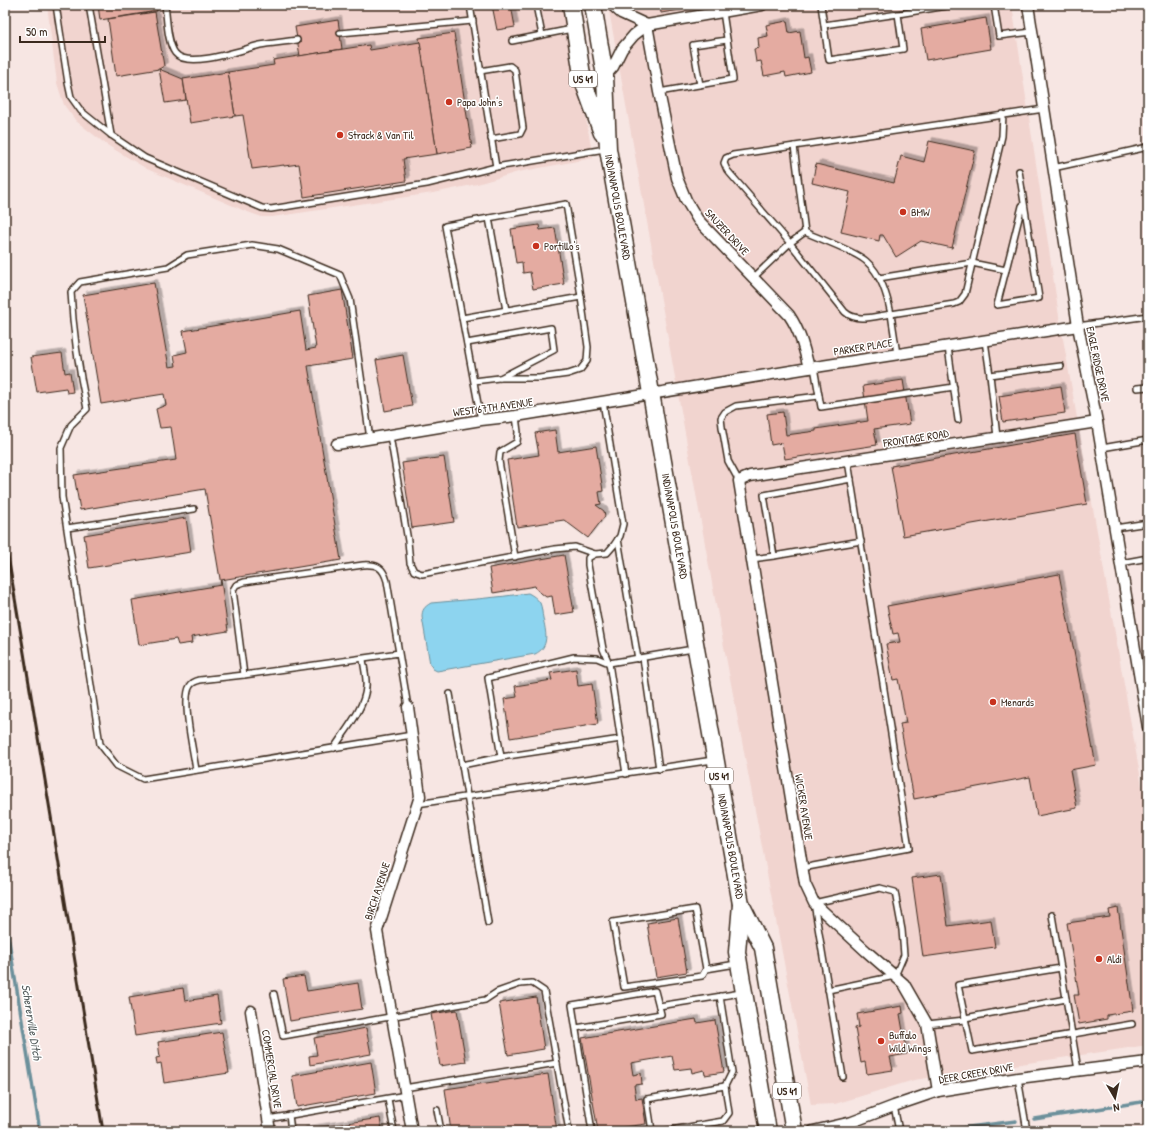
<svg xmlns="http://www.w3.org/2000/svg" width="1153" height="1136" font-family="'Patrick Hand',sans-serif">
	<style>
		.built { fill: #f1d4cf }
		.water { fill: #8dd4ef; stroke: #6c909b }
		.lines { fill: none; stroke-linecap: round; stroke-linejoin: round }
		.stream { stroke: #6c909b; stroke-width: 3.5 }
		.building { fill: #e4aba1; stroke: #3b2a1e; filter: url(#shadow) }
		.service-casing { stroke: #3b2a1e; stroke-width: 8 }
		.minor-casing { stroke: #3b2a1e; stroke-width: 13 }
		.trunk-casing { stroke: #3b2a1e; stroke-width: 19 }
		.service { stroke: #fff; stroke-width: 5 }
		.minor { stroke: #fff; stroke-width: 10 }
		.trunk { stroke: #fff; stroke-width: 16 }
		.rail { stroke: #3b2a1e; stroke-width: 3 }
		.poi-dot { fill: #c8321e; stroke: #fff; stroke-width: 1.5 }
		.labels { text-anchor: middle; dominant-baseline: central; stroke-width: 3; stroke-linejoin: round; paint-order: stroke }
		.shield { fill: #fff; stroke: #766a62; stroke-width: 1 }
		.shield-label { font-size: 10px; font-weight: bold; fill: #3b2a1e }
		.poi-label { font-size: 11px; fill: #3b2a1e; stroke: #fff; text-anchor: start }
		.street-label { font-size: 11px; fill: #3b2a1e; stroke: #fff }
		.water-label { font-size: 12px; font-style: italic; fill: #545d5d; stroke: #fff }
	</style>
	<defs>
		<filter id="shadow"><feDropShadow dx="3.5" dy="-3.5" stdDeviation="0" flood-color="#0004"/></filter>
	</defs>
	<rect width="100%" height="100%" fill="#f7e6e3"/>
	<filter id="ink" filterUnits="userSpaceOnUse"><feTurbulence type="fractalNoise" baseFrequency=".025" numOctaves="2"/><feDisplacementMap in="SourceGraphic" scale="8" xChannelSelector="R" yChannelSelector="G"/><feConvolveMatrix kernelMatrix="1 2 1 2 8 2 1 2 1" color-interpolation-filters="sRGB"/></filter>
	<g filter="url(#ink)">
		<g class="built">
			<path d="M47 5H566L593 158 518 172 477 184 433 193 272 217H262L245 211 147 169 107 145 76 121 64 105 57 83Z"/>
			<path d="M608 5H1012L1059 316 1148 820V1045L914 1080 835 1104 811 1105 714 594Z"/>
		</g>
		<path class="water" d="M528 593C532 595 537 598 540 603 542 607 542 614 543 618 546 632 550 647 535 654L437 671 433 669 430 664 422 617C422 610 424 607 431 603 463 600 496 598 528 593Z"/>
		<g class="lines">
			<g class="stream">
				<path d="M5 917 40 1131"/>
				<path d="M1034 1119 1148 1101"/>
				<path d="M938 1131 1016 1121"/>
			</g>
		</g>
		<g class="building">
			<path d="M98 5H156L157 11 100 20Z"/>
			<path d="M492 5H511L515 27 497 30Z"/>
			<path d="M660 5H712L661 13Z"/>
			<path d="M155 12 164 66 159 69 116 76 108 19Z"/>
			<path d="M986 18 991 49 926 60 921 29Z"/>
			<path d="M338 20 342 49 300 56 295 27Z"/>
			<path d="M787 21 789 33 800 31 804 58 808 57 811 72 786 77 785 72 764 76 761 61 756 62 754 49 759 48 758 38 768 36 766 25Z"/>
			<path d="M454 33 472 148 437 154 419 38Z"/>
			<path d="M420 42 437 154 403 159 406 181 304 197 299 164 284 166V165L252 169 243 115 235 116 228 72 274 65 273 60 369 45 370 50Z"/>
			<path d="M159 69 183 79 186 100 165 103Z"/>
			<path d="M228 72 235 116 190 123 183 79Z"/>
			<path d="M929 141 975 151 952 248 921 241 896 257 883 235H880L879 241 841 232 850 192 812 183 816 164 894 183 901 156 924 162Z"/>
			<path d="M539 225 540 230 555 228 564 284 533 289 530 272 523 273 522 262 516 263 511 229Z"/>
			<path d="M154 283 169 367 176 366 174 355 187 352 183 331 300 311 306 350 316 348 308 296 342 290 353 359 308 366 341 560 221 580 228 631 191 637 192 643 178 645 176 639 139 645 132 600 221 585 205 489 80 510 74 475 176 460 171 427 160 428 156 409 166 405 164 394 101 404 83 295Z"/>
			<path d="M62 353 65 373 70 372 73 392 67 393 66 388 37 392 31 357Z"/>
			<path d="M403 355 412 406 385 411 376 360Z"/>
			<path d="M903 380 910 424 874 429 877 445 785 459 782 443 771 445 767 414 783 412 786 435 816 431V429L868 421 863 386Z"/>
			<path d="M1061 386 1065 413 1003 422 999 396Z"/>
			<path d="M555 430 558 452 596 446 603 491 599 492 601 504 596 505 604 511 605 516 588 538 564 520 517 527 507 460 539 455 535 433Z"/>
			<path d="M1075 434 1087 504 903 536 891 466Z"/>
			<path d="M444 457 454 522 412 528 402 463Z"/>
			<path d="M186 518 191 552 89 568 84 535Z"/>
			<path d="M564 555 574 612 555 615 552 596 546 597 536 589 535 586 493 593 489 568Z"/>
			<path d="M1059 574 1096 765 1070 770 1077 808 1037 816 1030 777 914 799 900 724 906 723 898 679 893 680 886 644 900 642 898 633 893 634 887 606Z"/>
			<path d="M576 669 578 686 592 684 598 724 510 738 504 699 517 697 515 686 552 680 550 673Z"/>
			<path d="M941 874 948 926 991 920 995 947 923 957 912 878Z"/>
			<path d="M1118 908 1133 1011 1107 1015V1019L1079 1024 1074 995H1079L1067 923 1110 917 1109 910Z"/>
			<path d="M678 918 687 972 656 977 647 923Z"/>
			<path d="M304 976 307 991 358 983 362 1009 290 1021 283 979Z"/>
			<path d="M183 988 185 1001 217 996 221 1023 135 1036 129 997Z"/>
			<path d="M536 997 544 1049 508 1055 499 1003Z"/>
			<path d="M902 1006 903 1013 900 1014 907 1054 890 1057 893 1070 867 1074 865 1062 861 1063 855 1028 859 1027 857 1014Z"/>
			<path d="M457 1010 466 1062 440 1066 431 1014Z"/>
			<path d="M696 1019 697 1023 715 1020 724 1072 705 1075 704 1070 692 1073 691 1068 675 1070 672 1056 631 1063 633 1075 641 1073 642 1084 634 1085 636 1099 642 1098 646 1124 598 1131 582 1038Z"/>
			<path d="M366 1028 371 1054 310 1065 309 1056 317 1055 314 1038Z"/>
			<path d="M222 1032 229 1073 164 1083 161 1063 157 1064 156 1058 160 1057 158 1042Z"/>
			<path d="M371 1062 376 1093 297 1107 292 1076Z"/>
			<path d="M548 1074 557 1131H451L445 1089Z"/>
			<path d="M380 1118 382 1131H302V1130Z"/>
		</g>
		<g class="lines">
			<defs>
				<g id="service">
					<path d="M56 5 68 83 71 97 81 111 111 135 145 158 262 208 271 209 427 184 496 167"/>
					<path d="M89 5 111 135"/>
					<path d="M165 5C167 18 167 42 175 53 188 70 243 49 260 45 272 43 285 42 297 40"/>
					<path d="M470 5 496 167 605 149"/>
					<path d="M536 5 542 35"/>
					<path d="M821 5 829 60 903 49 898 14 953 5"/>
					<path d="M994 5 999 36 1032 32"/>
					<path d="M824 25 898 14"/>
					<path d="M340 33 473 21"/>
					<path d="M512 41 572 29"/>
					<path d="M480 71 510 66 515 70 523 128 520 134 491 139"/>
					<path d="M700 85 693 45 727 40"/>
					<path d="M659 92 733 79 723 12"/>
					<path d="M794 146 805 232C822 240 853 250 866 261 881 274 887 295 891 314 875 316 857 323 845 312L790 243 805 232"/>
					<path d="M1053 168 1148 147"/>
					<path d="M489 218 506 310"/>
					<path d="M1006 270 1022 206"/>
					<path d="M753 278 790 243 727 170 724 163 726 158 733 155 1044 109"/>
					<path d="M879 278 972 263 1006 270 997 305 1039 298 1019 171"/>
					<path d="M462 318 581 297"/>
					<path d="M1078 326 1148 316"/>
					<path d="M985 341 990 375"/>
					<path d="M467 343 551 328 554 350 500 378"/>
					<path d="M948 347 958 420"/>
					<path d="M897 354 891 314 954 304 959 302 965 294 1002 136 1003 114"/>
					<path d="M814 367 821 407 954 387"/>
					<path d="M474 381 499 378H539L568 374 580 370 587 361 588 347 578 276 566 204 445 226 481 420"/>
					<path d="M1137 388 1148 387"/>
					<path d="M603 402 623 524 620 536 614 545 607 553 595 554 588 558V565L603 649 609 663 693 649"/>
					<path d="M390 436 408 541 410 563 414 571 422 574 555 549 575 547 595 554"/>
					<path d="M997 437 990 375 1061 366"/>
					<path d="M370 439 350 299 340 275 278 249 252 245 187 255 168 267 80 282 71 292C73 331 79 371 87 409L71 425 61 448 62 497 100 744 117 766 143 779 412 735"/>
					<path d="M1102 448 1148 440"/>
					<path d="M739 481 728 461 722 427 721 418 725 412 736 406 819 396"/>
					<path d="M67 528 194 509"/>
					<path d="M1115 528 1148 523"/>
					<path d="M618 539 638 659"/>
					<path d="M774 556 861 541"/>
					<path d="M515 557 499 461 500 452 517 442 518 432 516 416"/>
					<path d="M752 559 774 556 764 495 851 479"/>
					<path d="M1121 563 1148 558"/>
					<path d="M399 653 244 675 233 590 236 585 244 582 363 565C377 564 383 567 387 581 394 623 401 665 408 707"/>
					<path d="M643 658 659 769"/>
					<path d="M450 694 462 765 501 757"/>
					<path d="M621 739 501 757 488 678 574 657 597 658 609 663 626 774"/>
					<path d="M334 748C345 731 365 708 366 687 367 678 364 668 363 659"/>
					<path d="M462 765 488 923"/>
					<path d="M196 770C194 754 181 699 190 686 192 682 196 681 200 680L244 675"/>
					<path d="M417 804 713 760"/>
					<path d="M802 868 909 848 848 461"/>
					<path d="M1052 915 1078 1070"/>
					<path d="M1061 968 958 985 972 1051 1132 1024"/>
					<path d="M706 969 702 976 624 987 613 922 695 909 706 969 736 964"/>
					<path d="M828 990 895 976 904 955 902 930 895 892 880 888 814 903 843 1077"/>
					<path d="M274 994 283 1036 485 1000 497 992 520 984 532 983 544 991 569 1131"/>
					<path d="M659 1006 741 993"/>
					<path d="M965 1018 1066 999"/>
					<path d="M927 1024 965 1020"/>
					<path d="M576 1028 661 1014 655 991 572 1005 592 1131"/>
					<path d="M1018 1078 1027 1131"/>
					<path d="M404 1088 557 1063"/>
					<path d="M388 1099 394 1131"/>
					<path d="M894 1106 899 1131"/>
					<path d="M437 1110 441 1131"/>
					<path d="M289 1115 291 1131"/>
					<path d="M268 1119 406 1095"/>
					<path d="M652 1131 647 1099 725 1086"/>
					<path d="M665 1131 677 1129"/>
					<path d="M678 1131 677 1129 723 1121 729 1113 725 1086 732 1072 720 996"/>
				</g>
				<g id="minor">
					<path d="M612 5 621 13 647 25"/>
					<path d="M1028 5 1078 326 1097 422 1148 727"/>
					<path d="M647 25 659 92 677 178 686 200 698 220 789 315C800 331 804 348 809 368"/>
					<path d="M605 76 613 67 622 49 634 35 647 25 762 5"/>
					<path d="M337 444 481 420 516 416 809 368 1078 326"/>
					<path d="M408 707 420 796 377 931 412 1131"/>
					<path d="M251 1011 270 1131"/>
					<path d="M938 1091 927 1024 904 984 866 951 814 903 805 884 739 481 750 476 1097 422"/>
					<path d="M813 1131 852 1122 894 1106 938 1091 1018 1078 1148 1062"/>
				</g>
				<g id="trunk">
					<path d="M571 5 583 81 602 133"/>
					<path d="M593 5 605 76 608 149 741 904 737 952 768 1131"/>
					<path d="M741 904 763 948 794 1131"/>
				</g>
			</defs>
			<use href="#service" class="service-casing"/>
			<use href="#minor" class="minor-casing"/>
			<use href="#trunk" class="trunk-casing"/>
			<use href="#service" class="service"/>
			<use href="#minor" class="minor"/>
			<use href="#trunk" class="trunk"/>
			<path class="rail" d="M5 538 103 1131"/>
		</g>
	</g>
	<g class="poi-dot">
		<circle cx="449" cy="102" r="4"/>
		<circle cx="340" cy="135" r="4"/>
		<circle cx="903" cy="212" r="4"/>
		<circle cx="536" cy="246" r="4"/>
		<circle cx="993" cy="702" r="4"/>
		<circle cx="1099" cy="959" r="4"/>
		<circle cx="881" cy="1041" r="4"/>
	</g>
	<g class="labels">
		<g class="shield">
			<rect x="569" y="71" width="28" height="16" rx="3"/>
			<rect x="705" y="768" width="28" height="16" rx="3"/>
			<rect x="773" y="1083" width="28" height="16" rx="3"/>
		</g>
		<g class="shield-label">
			<text x="583" y="79">US 41</text>
			<text x="719" y="776">US 41</text>
			<text x="787" y="1091">US 41</text>
		</g>
		<g class="poi-label">
			<text x="457" y="102">Papa John's</text>
			<text x="348" y="135">Strack &amp; Van Til</text>
			<text x="911" y="212">BMW</text>
			<text x="544" y="246">Portillo's</text>
			<text x="1001" y="702">Menards</text>
			<text x="1107" y="959">Aldi</text>
			<text x="889" y="1035">Buffalo<tspan x="889" dy="13">Wild Wings</tspan></text>
		</g>
		<g class="street-label">
			<text transform="translate(618 207) rotate(80)">INDIANAPOLIS BOULEVARD</text>
			<text transform="translate(727 232) rotate(47)">SAUZER DRIVE</text>
			<text transform="translate(863 347) rotate(-9)">PARKER PLACE</text>
			<text transform="translate(1098 364) rotate(78)">EAGLE RIDGE DRIVE</text>
			<text transform="translate(493 407) rotate(-8)">WEST 67TH AVENUE</text>
			<text transform="translate(916 438) rotate(-9)">FRONTAGE ROAD</text>
			<text transform="translate(675 526) rotate(80)">INDIANAPOLIS BOULEVARD</text>
			<text transform="translate(804 807) rotate(81)">WICKER AVENUE</text>
			<text transform="translate(731 846) rotate(80)">INDIANAPOLIS BOULEVARD</text>
			<text transform="translate(377 891) rotate(-72)">BIRCH AVENUE</text>
			<text transform="translate(272 1069) rotate(81)">COMMERCIAL DRIVE</text>
			<text transform="translate(976 1073) rotate(-10)">DEER CREEK DRIVE</text>
		</g>
		<g class="water-label">
			<text transform="translate(32 1022) rotate(81)">Schererville Ditch</text>
		</g>
	</g>
	<rect width="1153" height="1136" fill="none" stroke="#fff" stroke-width="20"/>
	<rect x="10" y="10" width="1133" height="1116" fill="none" stroke="#3b2a1e" stroke-width="1.5" filter="url(#ink)"/>
	<g transform="translate(1115 1098) rotate(171)" stroke="#ffffff" stroke-width="3" paint-order="stroke">
	<path d="M0-3L7 15L0 10L-7 15Z" fill="#3b2a1e"/>
	<text y="-6" font-size="11" font-weight="bold" text-anchor="middle" fill="#3b2a1e">N</text>
	</g>
	<path d="M20 36v6h85v-6" fill="none" stroke="#3b2a1e" stroke-width="2"/>
	<text x="26" y="36" font-size="12" fill="#3b2a1e" stroke="#ffffff" stroke-width="3" paint-order="stroke">50 m</text>
</svg>
